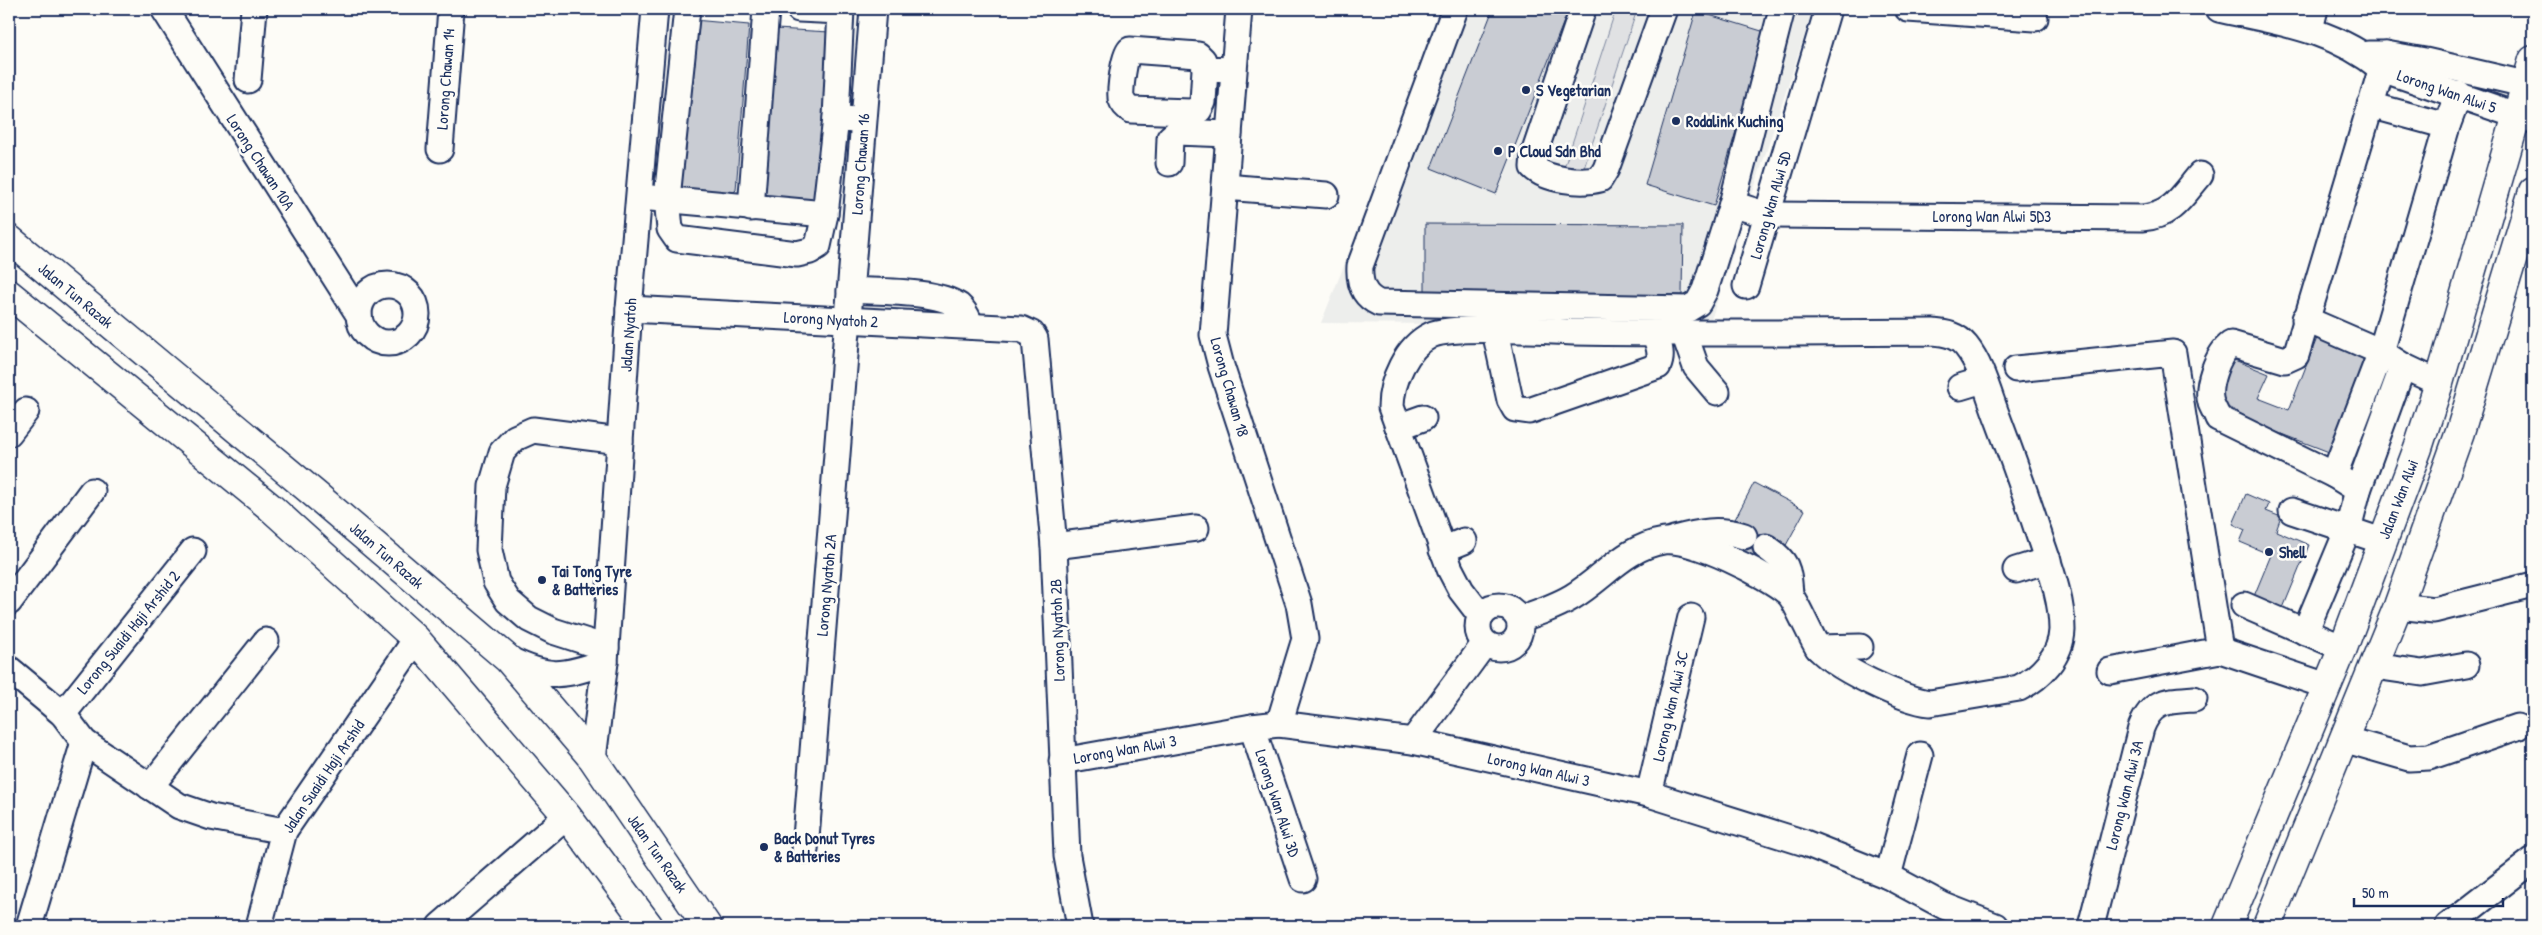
<svg xmlns="http://www.w3.org/2000/svg" width="2542" height="935" font-family="'Patrick Hand',sans-serif">
	<style>
		.built { fill: #edeeec }
		.green { fill: #e0e1e3; stroke: #7e88a0 }
		.building { fill: #c9ccd3; stroke: #1b2f5e }
		.lines { fill: none; stroke-linecap: round; stroke-linejoin: round }
		.minor-casing { stroke: #1b2f5e; stroke-width: 29 }
		.major-casing { stroke: #1b2f5e; stroke-width: 31 }
		.highway-casing { stroke: #1b2f5e; stroke-width: 31 }
		.minor { stroke: #fdfcf7; stroke-width: 25 }
		.major { stroke: #fdfcf7; stroke-width: 28 }
		.highway { stroke: #fdfcf7; stroke-width: 28 }
		.poi-dot { fill: #1b2f5e; stroke: #fdfcf7; stroke-width: 2 }
		.labels { text-anchor: middle; dominant-baseline: central; stroke-width: 5; stroke-linejoin: round; paint-order: stroke }
		.street-label { font-size: 16px; fill: #1b2f5e; stroke: #fdfcf7 }
		.poi-label { font-size: 16px; font-weight: bold; fill: #1b2f5e; stroke: #fdfcf7; text-anchor: start }
	</style>
	<rect width="100%" height="100%" fill="#fdfcf7"/>
	<filter id="ink" filterUnits="userSpaceOnUse"><feTurbulence type="fractalNoise" baseFrequency=".02" numOctaves="2"/><feDisplacementMap in="SourceGraphic" scale="10" xChannelSelector="R" yChannelSelector="G"/><feConvolveMatrix kernelMatrix="1 2 1 2 8 2 1 2 1" color-interpolation-filters="sRGB"/></filter>
	<g filter="url(#ink)">
		<path class="built" d="M1447 9H1813L1709 326 1321 323Z"/>
		<path class="green" d="M1616 9 1636 13 1583 171H1563Z"/>
		<g class="building">
			<path d="M1493 9H1549L1566 16 1496 194 1431 168Z"/>
			<path d="M1696 11 1765 32 1714 206 1645 185Z"/>
			<path d="M694 20 749 25 736 190 727 198 680 190Z"/>
			<path d="M776 29 830 32 816 199 808 205 769 203 758 194Z"/>
			<path d="M1425 224 1683 225 1682 295 1425 294Z"/>
			<path d="M2317 338 2369 358 2329 452 2225 412 2220 389 2232 359 2269 374 2258 398 2289 410Z"/>
			<path d="M1754 483 1805 510 1784 549 1769 542 1758 563 1736 551 1747 530 1733 523Z"/>
			<path d="M2246 494 2269 504 2266 511 2281 517 2276 531 2309 545 2281 613 2252 601 2271 555 2240 542 2245 530 2233 524Z"/>
		</g>
		<g class="lines">
			<defs>
				<g id="minor">
					<path d="M164 9 359 315"/>
					<path d="M687 9 667 198 670 229 677 239 797 254 810 251 818 246 825 214 836 118 863 121"/>
					<path d="M799 9 840 11"/>
					<path d="M1239 9 1213 335 1221 366 1299 604 1305 639 1279 724"/>
					<path d="M1455 9 1360 266C1359 283 1363 296 1379 303L1688 309 1698 303 1705 290 1732 204 1782 9"/>
					<path d="M1583 9 1534 154 1533 167C1546 180 1582 184 1600 179L1606 169 1664 9"/>
					<path d="M1908 9 2035 18"/>
					<path d="M2219 9C2278 22 2334 29 2382 69L2533 121"/>
					<path d="M2310 29 2315 9"/>
					<path d="M2369 54H2386L2425 61 2533 86"/>
					<path d="M1205 69 1203 102 1199 110 1190 112 1131 110C1126 107 1123 104 1121 98 1120 90 1124 54 1130 50L1198 55 1203 60 1205 69 1233 70"/>
					<path d="M248 80 254 9"/>
					<path d="M2370 105 2447 126"/>
					<path d="M836 118 841 9"/>
					<path d="M440 149 451 9"/>
					<path d="M1169 163 1170 138 1177 132 1229 134"/>
					<path d="M1225 187 1326 195"/>
					<path d="M651 198 825 214"/>
					<path d="M1732 204 1767 215 2142 218C2172 216 2182 196 2200 175"/>
					<path d="M751 208 766 9"/>
					<circle cx="388" cy="314" r="29"/>
					<path d="M1746 286 1828 9"/>
					<path d="M850 290C879 292 936 290 959 306 966 312 968 319 971 326"/>
					<path d="M629 309 1021 329 1032 334 1035 339 1054 546 1067 856 1080 926"/>
					<path d="M2305 319 2381 352 2403 366 2439 383"/>
					<path d="M1495 331 1510 400 1515 409 1529 411 1658 366C1663 355 1659 344 1654 333"/>
					<path d="M1684 333 1696 367 1717 392"/>
					<path d="M2016 369 2173 353 2220 650 2110 671"/>
					<path d="M1960 387 1983 380"/>
					<path d="M1398 427 1423 418"/>
					<path d="M9 433 26 411"/>
					<path d="M2334 475 2381 352 2447 126 2459 94"/>
					<path d="M2358 490 2334 475 2218 418C2216 413 2213 408 2211 403 2206 387 2217 354 2231 344L2285 360 2296 355 2386 54"/>
					<path d="M2292 511 2382 541"/>
					<path d="M1674 539C1699 532 1719 528 1744 536"/>
					<path d="M1054 546 1196 528"/>
					<path d="M1766 547C1788 562 1788 569 1790 594"/>
					<path d="M1442 550 1464 541"/>
					<path d="M2016 570 2048 560"/>
					<path d="M9 602 92 491"/>
					<path d="M2244 605 2343 648"/>
					<circle cx="1499" cy="627" r="21"/>
					<path d="M2398 606 2434 610 2533 585"/>
					<path d="M1481 616 1461 590 1450 569 1391 407C1391 382 1406 347 1431 335 1451 325 1546 331 1574 332 1693 334 1813 333 1933 332 1946 333 1957 335 1966 346 1982 366 1989 396 1998 419 2013 459 2027 498 2040 538 2050 568 2062 598 2062 630 2061 656 2041 677 2019 688L1930 703C1905 701 1831 666 1817 646 1810 635 1795 599 1788 593 1767 575 1692 537 1664 541 1625 547 1604 578 1572 597 1555 607 1537 613 1519 619"/>
					<path d="M2305 632 2348 529 2358 490 2403 366"/>
					<path d="M606 648 553 631 529 619 508 601 496 582 489 550 492 486 502 452 515 438 533 430 620 441"/>
					<path d="M1818 648 1860 647"/>
					<path d="M2220 650 2327 686"/>
					<path d="M508 659C549 679 562 677 605 662"/>
					<path d="M2374 666 2422 673 2466 665"/>
					<path d="M9 669 63 714 84 742 179 806 211 817 284 831"/>
					<path d="M63 714 193 551"/>
					<path d="M1252 727 1303 879"/>
					<path d="M2343 739 2409 758 2429 757 2517 727"/>
					<path d="M1413 741 1485 643"/>
					<path d="M593 759 605 662 629 309 655 9"/>
					<path d="M1062 761 1252 727 1279 724 1413 741 1649 794 1805 843 1888 876 1944 906 1995 926"/>
					<path d="M150 787 266 641"/>
					<path d="M1649 794 1691 617"/>
					<path d="M805 850 873 9"/>
					<path d="M1888 876 1920 755"/>
					<path d="M29 926 84 742"/>
					<path d="M259 926 284 831 416 639"/>
					<path d="M440 926 567 816"/>
					<path d="M2091 926 2141 728C2152 700 2166 701 2194 699"/>
					<path d="M2448 926 2533 860"/>
				</g>
				<g id="major">
					<path d="M2227 926 2343 648 2418 448 2439 383 2533 60"/>
					<path d="M2267 926 2398 606 2460 432 2533 191"/>
				</g>
				<g id="highway">
					<path d="M9 239 317 496 508 659 593 759 707 926"/>
					<path d="M9 294 270 507 416 639 567 816 649 926"/>
				</g>
			</defs>
			<use href="#minor" class="minor-casing"/>
			<use href="#major" class="major-casing"/>
			<use href="#highway" class="highway-casing"/>
			<use href="#minor" class="minor"/>
			<use href="#major" class="major"/>
			<use href="#highway" class="highway"/>
		</g>
	</g>
	<g class="poi-dot">
		<circle cx="1526" cy="90" r="5"/>
		<circle cx="1676" cy="121" r="5"/>
		<circle cx="1498" cy="151" r="5"/>
		<circle cx="2269" cy="552" r="5"/>
		<circle cx="542" cy="580" r="5"/>
		<circle cx="764" cy="847" r="5"/>
	</g>
	<g class="labels">
		<g class="street-label">
			<text transform="translate(445 79) rotate(-86)">Lorong Chawan 14</text>
			<text transform="translate(2447 91) rotate(19)">Lorong Wan Alwi 5</text>
			<text transform="translate(261 162) rotate(57)">Lorong Chawan 10A</text>
			<text transform="translate(860 164) rotate(-86)">Lorong Chawan 16</text>
			<text transform="translate(1770 205) rotate(-74)">Lorong Wan Alwi 5D</text>
			<text x="1992" y="216">Lorong Wan Alwi 5D3</text>
			<text transform="translate(76 295) rotate(40)">Jalan Tun Razak</text>
			<text transform="translate(831 319) rotate(3)">Lorong Nyatoh 2</text>
			<text transform="translate(628 335) rotate(-86)">Jalan Nyatoh</text>
			<text transform="translate(1230 387) rotate(74)">Lorong Chawan 18</text>
			<text transform="translate(2398 499) rotate(-69)">Jalan Wan Alwi</text>
			<text transform="translate(387 555) rotate(41)">Jalan Tun Razak</text>
			<text transform="translate(826 585) rotate(-85)">Lorong Nyatoh 2A</text>
			<text transform="translate(1057 630) rotate(-92)">Lorong Nyatoh 2B</text>
			<text transform="translate(128 632) rotate(-51)">Lorong Suaidi Haji Arshid 2</text>
			<text transform="translate(1670 706) rotate(-77)">Lorong Wan Alwi 3C</text>
			<text transform="translate(1125 749) rotate(-10)">Lorong Wan Alwi 3</text>
			<text transform="translate(1539 769) rotate(13)">Lorong Wan Alwi 3</text>
			<text transform="translate(323 776) rotate(-56)">Jalan Suaidi Haji Arshid</text>
			<text transform="translate(2124 795) rotate(-76)">Lorong Wan Alwi 3A</text>
			<text transform="translate(1278 803) rotate(72)">Lorong Wan Alwi 3D</text>
			<text transform="translate(658 853) rotate(55)">Jalan Tun Razak</text>
		</g>
		<g class="poi-label">
			<text x="1536" y="90">S Vegetarian</text>
			<text x="1686" y="121">Rodalink Kuching</text>
			<text x="1508" y="151">P Cloud Sdn Bhd</text>
			<text x="2279" y="552">Shell</text>
			<text x="552" y="571">Tai Tong Tyre<tspan x="552" dy="18">&amp; Batteries</tspan></text>
			<text x="774" y="838">Back Donut Tyres<tspan x="774" dy="18">&amp; Batteries</tspan></text>
		</g>
	</g>
	<rect width="2542" height="935" fill="none" stroke="#fdfcf7" stroke-width="30"/>
	<rect x="15" y="15" width="2512" height="905" fill="none" stroke="#1b2f5e" stroke-width="2" filter="url(#ink)"/>
	<path d="M2354 898v8h149v-8" fill="none" stroke="#1b2f5e" stroke-width="2.5"/>
	<text x="2362" y="898" font-size="15" fill="#1b2f5e" stroke="#fdfcf7" stroke-width="4" paint-order="stroke">50 m</text>
</svg>
